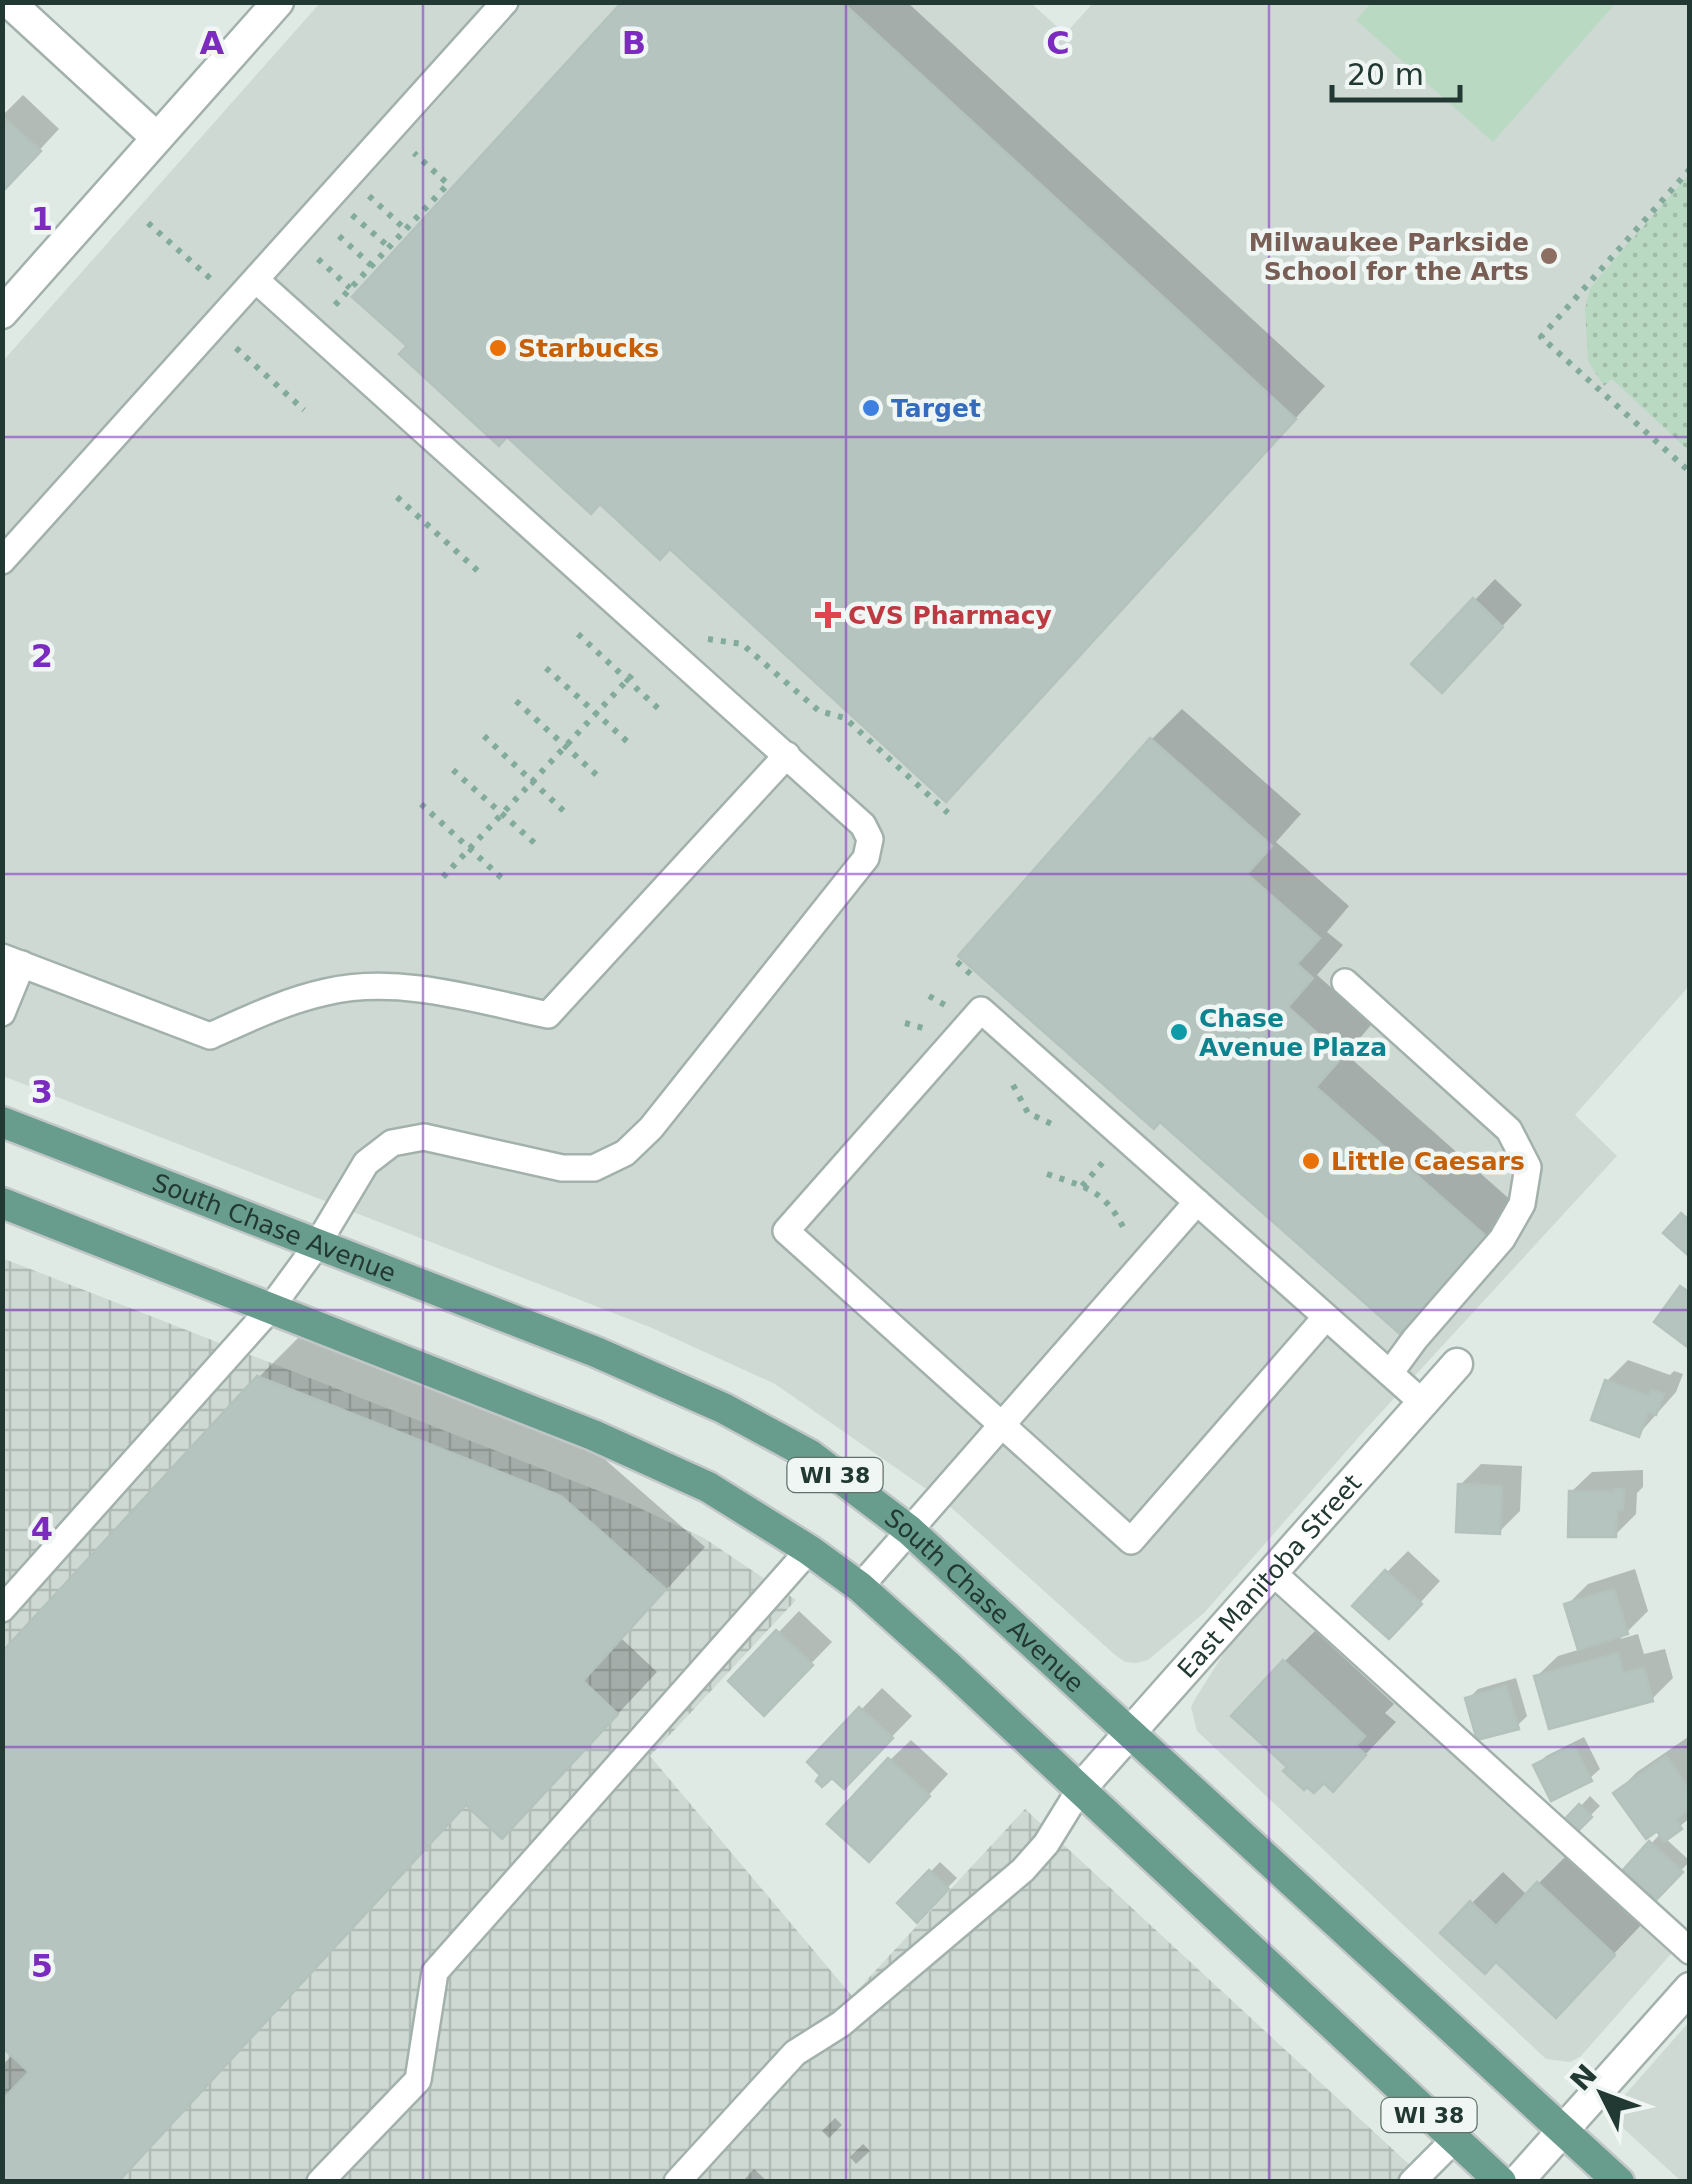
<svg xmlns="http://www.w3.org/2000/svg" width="1692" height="2184" font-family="'DejaVu Sans',sans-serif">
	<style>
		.built { fill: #ced9d4 }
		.industrial { fill: url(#industrial-grid) }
		.grass { fill: url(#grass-dots) }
		.park { fill: #bad9c2 }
		.shadow { fill: #0003 }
		.building { fill: #b5c4be; stroke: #b3c2bc; stroke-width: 2.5 }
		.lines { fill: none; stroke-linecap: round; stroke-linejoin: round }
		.lane-casing { stroke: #a3b1ac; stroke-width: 30 }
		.street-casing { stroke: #a3b1ac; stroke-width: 35 }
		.primary-casing { stroke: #c1c7c6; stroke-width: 35 }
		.path { stroke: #83ab9d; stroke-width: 6; stroke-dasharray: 5 8; stroke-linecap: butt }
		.lane { stroke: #fff; stroke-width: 25 }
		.street { stroke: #fff; stroke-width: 30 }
		.primary { stroke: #689c8d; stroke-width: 30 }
		.grid { fill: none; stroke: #7b2cbf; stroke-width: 2.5; stroke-opacity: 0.55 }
		.education-dot { fill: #8d6e63; stroke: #f0f6f3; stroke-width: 4 }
		.food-dot { fill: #e8710a; stroke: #f0f6f3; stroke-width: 4 }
		.shop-dot { fill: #3f7fe0; stroke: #f0f6f3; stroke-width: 4 }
		.health-dot { fill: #e0444e; stroke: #f0f6f3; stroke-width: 4 }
		.culture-dot { fill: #0f9aa8; stroke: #f0f6f3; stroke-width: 4 }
		.labels { text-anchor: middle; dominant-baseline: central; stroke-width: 9; stroke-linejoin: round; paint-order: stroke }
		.shield { fill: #f0f6f3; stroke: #60716c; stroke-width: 2.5 }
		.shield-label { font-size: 22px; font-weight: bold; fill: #223832 }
		.education-label { font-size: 25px; font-weight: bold; fill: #785e54; stroke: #f0f6f3; text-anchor: end }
		.food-label { font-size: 25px; font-weight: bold; fill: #c56008; stroke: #f0f6f3; text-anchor: start }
		.shop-label { font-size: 25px; font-weight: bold; fill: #366cbe; stroke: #f0f6f3; text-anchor: start }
		.health-label { font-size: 25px; font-weight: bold; fill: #be3a42; stroke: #f0f6f3; text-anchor: start }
		.culture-label { font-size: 25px; font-weight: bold; fill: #0d838f; stroke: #f0f6f3; text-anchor: start }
		.street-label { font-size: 25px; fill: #223832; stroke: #f0f6f3 }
		.grid-label { font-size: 32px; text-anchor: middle; font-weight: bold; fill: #7b2cbf; stroke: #f0f6f3; stroke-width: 9; stroke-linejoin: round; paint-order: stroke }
	</style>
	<defs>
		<pattern id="industrial-grid" width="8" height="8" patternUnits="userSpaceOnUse" patternTransform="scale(2.5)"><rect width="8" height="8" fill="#ced9d4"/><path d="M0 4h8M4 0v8" fill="none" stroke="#b1bbb6"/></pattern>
		<pattern id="grass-dots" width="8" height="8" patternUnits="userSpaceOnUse" patternTransform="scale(2.5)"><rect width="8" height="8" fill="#bad9c2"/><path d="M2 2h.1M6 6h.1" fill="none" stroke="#a0bba7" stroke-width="1.8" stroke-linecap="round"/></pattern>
	</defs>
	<rect width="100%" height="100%" fill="#e0eae5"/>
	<g class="built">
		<path d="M1030 2 1065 34 1093 3H1689V986L1575 1115 1617 1156 1365 1430 1204 1613 1148 1660 1136 1663 1125 1662 1114 1654 945 1502 775 1384 652 1328 3 1076V361L320 3Z"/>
		<path d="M1276 1593 1671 1954 1581 2056 1570 2062 1546 2059 1197 1731 1191 1707 1195 1699 1231 1642Z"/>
		<path d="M1689 2022V2181H1681L1624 2129 1619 2114 1624 2096Z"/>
	</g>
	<path class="industrial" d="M2 1258 622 1500 704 1538 796 1600 650 1756 852 1996 1025 1809 1427 2181H3Z"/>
	<path class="grass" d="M1689 174V451L1612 379 1604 386 1588 361 1585 310 1590 288Z"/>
	<path class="park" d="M1371 3V2L1616 3 1493 142 1356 20Z"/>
	<g class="shadow">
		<path d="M625 2H907L1325 386 977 767Z"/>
		<path d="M23 95 59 129 2 190V116Z"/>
		<path d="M1495 579 1522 605 1462 669 1475 600Z"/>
		<path d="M1182 709 1301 814 1276 842 1349 906 1327 932 1343 945 1317 975 1372 1024 1346 1054 1515 1204 1400 1330 1151 740Z"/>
		<path d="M300 1336 601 1456 705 1547 622 1639 657 1672 542 1795 468 1803 118 2182H2V2065L14 2054 259 1377Z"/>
		<path d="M1628 1360 1670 1375 1674 1371 1683 1374 1676 1392 1638 1435 1607 1381Z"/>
		<path d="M1481 1464 1522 1466 1520 1511 1499 1532 1460 1485Z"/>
		<path d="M1643 1470V1487L1637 1493 1636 1514 1615 1535 1571 1492 1592 1472Z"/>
		<path d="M1408 1551 1440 1581 1409 1615 1387 1572Z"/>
		<path d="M1635 1569 1648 1611 1620 1639 1638 1634 1644 1654 1665 1649 1673 1678 1652 1699 1537 1676 1558 1656 1581 1649 1567 1605 1588 1584Z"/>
		<path d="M799 1611 832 1642 764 1712 732 1681Z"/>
		<path d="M1315 1631 1394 1704 1385 1713 1396 1722 1333 1789 1325 1781 1290 1767 1284 1662Z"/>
		<path d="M1516 1678 1527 1716 1517 1726 1468 1699 1478 1689Z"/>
		<path d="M882 1688 912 1716 844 1786 832 1774 824 1775 811 1762Z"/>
		<path d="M1584 1737 1600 1769 1590 1778 1536 1766 1546 1756Z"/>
		<path d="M1688 1737 1690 1818 1665 1838 1690 1861 1656 1897 1627 1870 1661 1833 1616 1793 1637 1772Z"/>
		<path d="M911 1740 948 1774 889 1838 890 1760Z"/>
		<path d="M1590 1796 1600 1806 1577 1829 1568 1820Z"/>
		<path d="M1569 1853 1644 1922 1556 2015 1472 1903 1503 1872 1527 1895Z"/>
		<path d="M940 1862 957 1878 917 1919 900 1903Z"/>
		<path d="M835 2118 842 2125 829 2138 822 2131Z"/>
		<path d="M863 2144 870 2151 856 2164 850 2157Z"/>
		<path d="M754 2169 768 2182H742Z"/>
	</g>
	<g class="building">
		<path d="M622 2H842L1296 419 946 802 670 549 660 560 600 504 591 514 507 437 499 446 399 354 407 346 352 297Z"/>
		<path d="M2 116 41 151 2 192Z"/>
		<path d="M1473 598 1503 627 1442 693 1411 664Z"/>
		<path d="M1150 738 1272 846 1247 874 1320 938 1297 964 1313 978 1288 1007 1343 1056 1316 1087 1486 1236 1400 1334 1160 1122 1154 1129 958 956Z"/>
		<path d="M1681 1213 1690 1221V1257L1663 1233Z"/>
		<path d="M1680 1286 1690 1293V1349L1654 1322Z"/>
		<path d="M257 1376 561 1496 666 1589 583 1681 618 1714 502 1839 466 1805 118 2182H2V2100L29 2072 2 2047V1652Z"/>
		<path d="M1605 1380 1649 1396 1651 1390 1664 1394 1656 1415 1648 1412 1639 1437 1591 1420Z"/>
		<path d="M1458 1484 1502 1486 1500 1534 1456 1532Z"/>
		<path d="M1614 1489H1624L1623 1510H1617L1616 1537H1568L1569 1491 1614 1492Z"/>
		<path d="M1385 1570 1422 1604 1389 1639 1352 1606Z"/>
		<path d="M1614 1589 1628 1634 1578 1650 1564 1604Z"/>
		<path d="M776 1630 813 1665 764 1716 728 1681Z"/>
		<path d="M1618 1653 1623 1673 1644 1668 1653 1701 1549 1729 1534 1676Z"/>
		<path d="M1283 1660 1365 1736 1356 1746 1366 1755 1333 1792 1324 1783 1314 1793 1307 1787 1304 1790 1283 1771 1287 1767 1231 1716Z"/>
		<path d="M1506 1686 1519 1729 1477 1740 1465 1698Z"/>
		<path d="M859 1707 893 1738 844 1789 832 1778 822 1787 816 1781 820 1775 807 1762Z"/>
		<path d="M1574 1745 1592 1781 1551 1801 1533 1765Z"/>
		<path d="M1666 1756 1690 1790V1809L1676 1819 1682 1829 1664 1842 1657 1831 1646 1839 1613 1793Z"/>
		<path d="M888 1758 930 1796 869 1862 827 1824Z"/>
		<path d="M1579 1804 1592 1817 1577 1832 1564 1820Z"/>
		<path d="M1649 1841 1683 1872 1656 1900 1623 1870Z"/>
		<path d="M929 1870 949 1889 917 1923 897 1903Z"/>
		<path d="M1537 1882 1615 1955 1556 2018 1496 1962 1485 1974 1440 1933 1470 1901 1496 1926Z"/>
	</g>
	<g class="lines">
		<defs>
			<g id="lane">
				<path d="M2 561 505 2"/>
				<path d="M2 957 210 1036C248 1019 285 1001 326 992 399 975 477 1000 548 1015L787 755"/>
				<path d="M1345 982 1509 1130 1528 1167 1522 1204 1502 1239 1415 1339 1390 1373"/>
				<path d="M2 1013 22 964"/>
				<path d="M1326 1317 1131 1541 786 1231 981 1010 1422 1402"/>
				<path d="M1271 1571 1690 1951"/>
				<path d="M860 1587 1197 1202"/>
				<path d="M2 1609 270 1309 317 1245 366 1163 392 1143 424 1137 562 1168H594L625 1153 651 1128 866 858 870 839 863 825 256 280"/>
				<path d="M320 2182 418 2080 435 1972 809 1550"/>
				<path d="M677 2182 795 2053 841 2024 1023 1870 1046 1844 1080 1789"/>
				<path d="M1412 2182 1455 2139"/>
			</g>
			<g id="street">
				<path d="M9 2 157 138"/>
				<path d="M2 313 278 2"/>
				<path id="s1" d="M1080 1789 1457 1364"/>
				<path d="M1517 2182 1690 1988"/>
			</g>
			<g id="primary">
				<path id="s2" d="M2 1122 596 1352 723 1408 810 1455 909 1530 1619 2182"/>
				<path d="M2 1203 593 1435 708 1487 809 1550 860 1587 947 1665 1501 2182"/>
			</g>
		</defs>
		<use href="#lane" class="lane-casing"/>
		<use href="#street" class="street-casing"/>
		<use href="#primary" class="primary-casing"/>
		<g class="path">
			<path d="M1690 169 1541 337 1690 472"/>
			<path d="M369 196 405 229"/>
			<path d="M352 215 389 247"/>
			<path d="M148 223 211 279"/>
			<path d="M339 236 372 266"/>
			<path d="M318 259 350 288"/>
			<path d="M335 305 448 184 414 153"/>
			<path d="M236 348 304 410"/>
			<path d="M397 497 479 572"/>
			<path d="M578 634 662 712"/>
			<path d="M708 639 742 644 819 711 845 718 948 813"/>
			<path d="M546 668 631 745"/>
			<path d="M516 701 601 779"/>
			<path d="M484 736 568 815"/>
			<path d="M453 770 539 847"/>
			<path d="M421 804 506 882"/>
			<path d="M443 877 632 675"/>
			<path d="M957 962 975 978"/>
			<path d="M929 996 945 1005"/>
			<path d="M905 1023 923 1028"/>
			<path d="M1013 1085 1028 1113 1056 1126"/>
			<path d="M1047 1174C1089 1188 1106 1191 1126 1233"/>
			<path d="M1082 1186 1104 1161"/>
		</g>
		<use href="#lane" class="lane"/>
		<use href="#street" class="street"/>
		<use href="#primary" class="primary"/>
	</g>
	<path class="grid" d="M423 2V2182M846 2V2182M1269 2V2182M2 437H1690M2 874H1690M2 1310H1690M2 1747H1690"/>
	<circle class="education-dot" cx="1549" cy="256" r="10"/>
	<g class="food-dot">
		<circle cx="498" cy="348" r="10"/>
		<circle cx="1311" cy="1161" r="10"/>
	</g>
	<circle class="shop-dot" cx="871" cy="408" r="10"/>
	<path class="health-dot" d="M823 600h10v10h10v10h-10v10h-10v-10h-10v-10h10z"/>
	<circle class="culture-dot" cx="1179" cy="1032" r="10"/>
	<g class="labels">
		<g class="shield">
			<rect x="787.5" y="1458" width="95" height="34" rx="8"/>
			<rect x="1381.5" y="2098" width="95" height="34" rx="8"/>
		</g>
		<g class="shield-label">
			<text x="835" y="1475">WI 38</text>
			<text x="1429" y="2115">WI 38</text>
		</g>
		<g class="education-label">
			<text x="1529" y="242">Milwaukee Parkside<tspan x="1529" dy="29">School for the Arts</tspan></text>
		</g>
		<g class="food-label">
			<text x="518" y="348">Starbucks</text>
			<text x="1331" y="1161">Little Caesars</text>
		</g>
		<g class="shop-label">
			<text x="891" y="408">Target</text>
		</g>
		<g class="health-label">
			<text x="848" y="615">CVS Pharmacy</text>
		</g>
		<g class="culture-label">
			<text x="1199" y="1018">Chase<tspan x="1199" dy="29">Avenue Plaza</tspan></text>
		</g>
		<g class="street-label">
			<text stroke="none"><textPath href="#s2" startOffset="292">South Chase Avenue</textPath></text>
			<text stroke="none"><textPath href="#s1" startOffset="285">East Manitoba Street</textPath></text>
			<text stroke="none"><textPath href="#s2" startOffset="1102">South Chase Avenue</textPath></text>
		</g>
	</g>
	<g class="grid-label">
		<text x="212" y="54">A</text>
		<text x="634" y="54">B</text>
		<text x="1058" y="54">C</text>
		<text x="42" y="230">1</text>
		<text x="42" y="667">2</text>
		<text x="42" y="1103">3</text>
		<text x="42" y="1540">4</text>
		<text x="42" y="1977">5</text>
	</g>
	<rect width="1692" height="2184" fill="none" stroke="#223832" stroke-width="10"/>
	<g transform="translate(1602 2094) rotate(312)" stroke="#f0f6f3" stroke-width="8" paint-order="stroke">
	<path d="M0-8L18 38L0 25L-18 38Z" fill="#223832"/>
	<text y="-15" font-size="28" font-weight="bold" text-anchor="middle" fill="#223832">N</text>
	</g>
	<path d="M1332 85v15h128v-15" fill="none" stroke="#223832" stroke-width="5"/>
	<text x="1347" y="85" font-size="30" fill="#223832" stroke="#f0f6f3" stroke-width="8" paint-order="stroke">20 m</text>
</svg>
